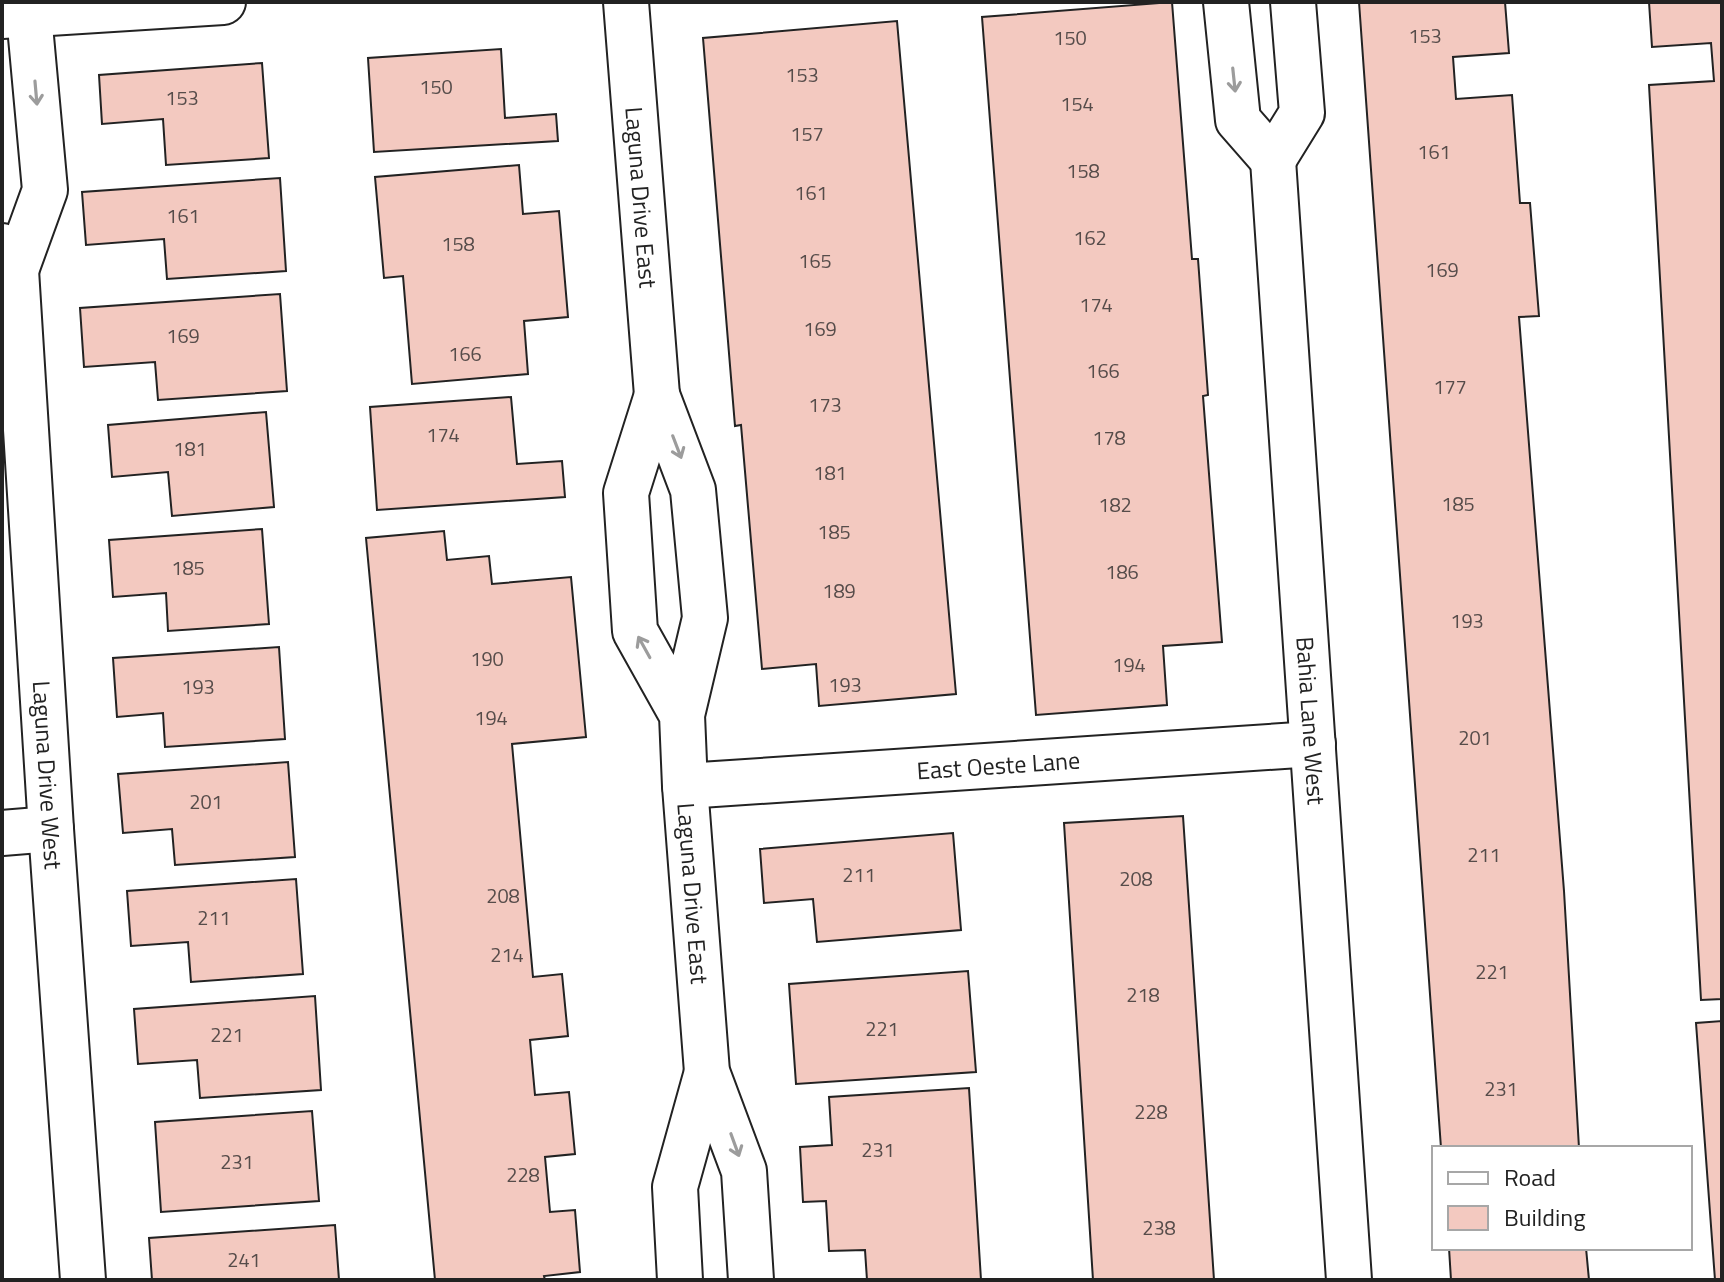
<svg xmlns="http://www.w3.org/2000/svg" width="1724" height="1282" font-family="'Titillium Web',sans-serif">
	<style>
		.building { fill: #f3c9c0; stroke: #222; stroke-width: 2 }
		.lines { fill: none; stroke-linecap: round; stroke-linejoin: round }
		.street-casing { stroke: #222; stroke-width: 48 }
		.street { stroke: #fff; stroke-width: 44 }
		.oneway { stroke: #9c9c9c }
		.labels { text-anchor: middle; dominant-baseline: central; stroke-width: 6; stroke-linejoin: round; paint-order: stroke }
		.number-label { font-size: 20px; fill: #564c4a }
		.street-label { font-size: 24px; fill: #222; stroke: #fff }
	</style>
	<rect width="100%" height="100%" fill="#fff"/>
	<g class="building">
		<path d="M1172 2 1192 259H1198L1208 395 1203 396 1222 642 1163 646 1167 705 1036 715 982 17Z"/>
		<path d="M1359 2H1505L1509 53 1453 57 1456 99 1512 95 1520 203H1530L1539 316 1519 317 1564 891 1579 1148H1441Z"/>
		<path d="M1649 2H1722V999L1701 1000 1649 85 1714 81 1711 43 1652 47Z"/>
		<path d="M897 21 956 694 819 706 816 664 762 669 741 425 735 426 703 38Z"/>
		<path d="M501 49 505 118 556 114 558 141 374 152 368 58Z"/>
		<path d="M262 63 269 158 166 165 163 119 102 124 99 75Z"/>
		<path d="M519 165 523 214 559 211 568 317 524 321 528 374 412 384 403 276 384 278 375 177Z"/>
		<path d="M280 178 286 271 167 279 164 239 86 245 82 192Z"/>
		<path d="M280 294 287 391 158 400 155 362 84 367 80 308Z"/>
		<path d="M511 397 517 464 562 461 565 497 377 510 370 407Z"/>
		<path d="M266 412 274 507 172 516 168 472 112 477 108 425Z"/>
		<path d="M262 529 269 624 168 631 166 593 113 597 109 540Z"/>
		<path d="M444 531 447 560 489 556 492 584 571 577 586 737 512 744 533 977 562 974 568 1036 530 1040 535 1095 569 1092 575 1154 545 1157 550 1212 575 1210 580 1272 544 1276 545 1280H435L366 538Z"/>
		<path d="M279 647 285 739 165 747 163 713 117 717 113 658Z"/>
		<path d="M288 762 295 857 175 865 172 829 123 833 118 774Z"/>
		<path d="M1183 816 1214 1280H1093L1064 823Z"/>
		<path d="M953 833 961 930 817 942 813 899 764 903 760 849Z"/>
		<path d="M296 879 303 974 191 982 188 942 131 946 127 891Z"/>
		<path d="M968 971 976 1072 796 1084 789 984Z"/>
		<path d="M315 996 321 1090 200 1098 197 1060 138 1064 134 1009Z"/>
		<path d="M1722 1021V1280H1715L1696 1023Z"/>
		<path d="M969 1088 981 1280H867L865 1250 829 1251 826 1201 803 1202 800 1147 832 1145 829 1097Z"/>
		<path d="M312 1111 319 1201 161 1212 155 1122Z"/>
		<path d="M335 1225 339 1280H152L149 1238Z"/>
		<path d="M1449 1248H1586L1589 1280H1451Z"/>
	</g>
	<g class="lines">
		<defs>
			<g id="street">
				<path id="s1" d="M626 2 657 395"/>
				<path d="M1226 2 1238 120 1273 160"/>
				<path d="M2 16 223 2"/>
				<path id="s2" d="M1273 160 1349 1280"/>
				<path d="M1273 160 1302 113 1293 2"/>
				<path d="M2 246 16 270 45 190 29 15"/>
				<path id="s3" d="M16 270 51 829 83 1280"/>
				<path id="s4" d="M682 715 635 631 626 493 657 395 693 490 705 618 682 715 685 786 707 1072 744 1171 751 1280"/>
				<path id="s5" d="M685 786 1313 744"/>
				<path d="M2 833 51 829"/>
				<path d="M680 1280 675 1187 707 1072"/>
			</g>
		</defs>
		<use href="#street" class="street-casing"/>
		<use href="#street" class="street"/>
	</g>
	<defs><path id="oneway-shaft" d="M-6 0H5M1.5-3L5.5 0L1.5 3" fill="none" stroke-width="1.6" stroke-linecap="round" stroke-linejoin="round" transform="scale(2)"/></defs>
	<g class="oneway">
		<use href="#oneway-shaft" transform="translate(1234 80) rotate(84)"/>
		<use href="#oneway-shaft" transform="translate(36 93) rotate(85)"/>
		<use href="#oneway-shaft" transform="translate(677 447) rotate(69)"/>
		<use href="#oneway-shaft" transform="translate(644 647) rotate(-119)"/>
		<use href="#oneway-shaft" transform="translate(735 1145) rotate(70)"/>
	</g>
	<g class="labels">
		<g class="number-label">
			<text x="1425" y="35">153</text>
			<text x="1070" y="37">150</text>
			<text x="802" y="74">153</text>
			<text x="436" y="86">150</text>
			<text x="182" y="97">153</text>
			<text x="1077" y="103">154</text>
			<text x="807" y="133">157</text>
			<text x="1434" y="151">161</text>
			<text x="1083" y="170">158</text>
			<text x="811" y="192">161</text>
			<text x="183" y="215">161</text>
			<text x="1090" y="237">162</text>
			<text x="458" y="243">158</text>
			<text x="815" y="260">165</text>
			<text x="1442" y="269">169</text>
			<text x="1096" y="304">174</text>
			<text x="820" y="328">169</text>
			<text x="183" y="335">169</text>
			<text x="465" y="353">166</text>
			<text x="1103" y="370">166</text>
			<text x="1450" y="386">177</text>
			<text x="825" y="404">173</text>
			<text x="443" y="434">174</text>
			<text x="1109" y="437">178</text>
			<text x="190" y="448">181</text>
			<text x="830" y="472">181</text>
			<text x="1458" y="503">185</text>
			<text x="1115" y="504">182</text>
			<text x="834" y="531">185</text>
			<text x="188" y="567">185</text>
			<text x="1122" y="571">186</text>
			<text x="839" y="590">189</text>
			<text x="1467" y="620">193</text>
			<text x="487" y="658">190</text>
			<text x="1129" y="664">194</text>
			<text x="845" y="684">193</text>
			<text x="198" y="686">193</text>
			<text x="491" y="717">194</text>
			<text x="1475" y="737">201</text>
			<text x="206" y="801">201</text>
			<text x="1484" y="854">211</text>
			<text x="859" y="874">211</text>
			<text x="1136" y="878">208</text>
			<text x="503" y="895">208</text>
			<text x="214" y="917">211</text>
			<text x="507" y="954">214</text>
			<text x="1492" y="971">221</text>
			<text x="1143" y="994">218</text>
			<text x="882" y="1028">221</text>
			<text x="227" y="1034">221</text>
			<text x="1501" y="1088">231</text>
			<text x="1151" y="1111">228</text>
			<text x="878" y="1149">231</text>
			<text x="237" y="1161">231</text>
			<text x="523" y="1174">228</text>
			<text x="1159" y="1227">238</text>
			<text x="244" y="1259">241</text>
		</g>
		<g class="street-label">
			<text stroke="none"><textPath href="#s1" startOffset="196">Laguna Drive East</textPath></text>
			<text stroke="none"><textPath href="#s2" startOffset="562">Bahia Lane West</textPath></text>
			<text stroke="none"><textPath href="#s5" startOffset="314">East Oeste Lane</textPath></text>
			<text stroke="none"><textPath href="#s3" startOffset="506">Laguna Drive West</textPath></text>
			<text stroke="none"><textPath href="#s4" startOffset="846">Laguna Drive East</textPath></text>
		</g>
	</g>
	<rect width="1724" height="1282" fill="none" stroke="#222222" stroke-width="8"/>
	<rect x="1432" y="1146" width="260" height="104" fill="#ffffff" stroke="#a7a7a7" stroke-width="2"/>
	<rect x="1448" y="1172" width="40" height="12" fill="#ffffff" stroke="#a7a7a7" stroke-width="2"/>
	<text x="1504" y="1186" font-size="24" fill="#222222">Road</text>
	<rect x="1448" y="1206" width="40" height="24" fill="#f3c9c0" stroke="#a7a7a7" stroke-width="2"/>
	<text x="1504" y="1226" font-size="24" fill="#222222">Building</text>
</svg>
